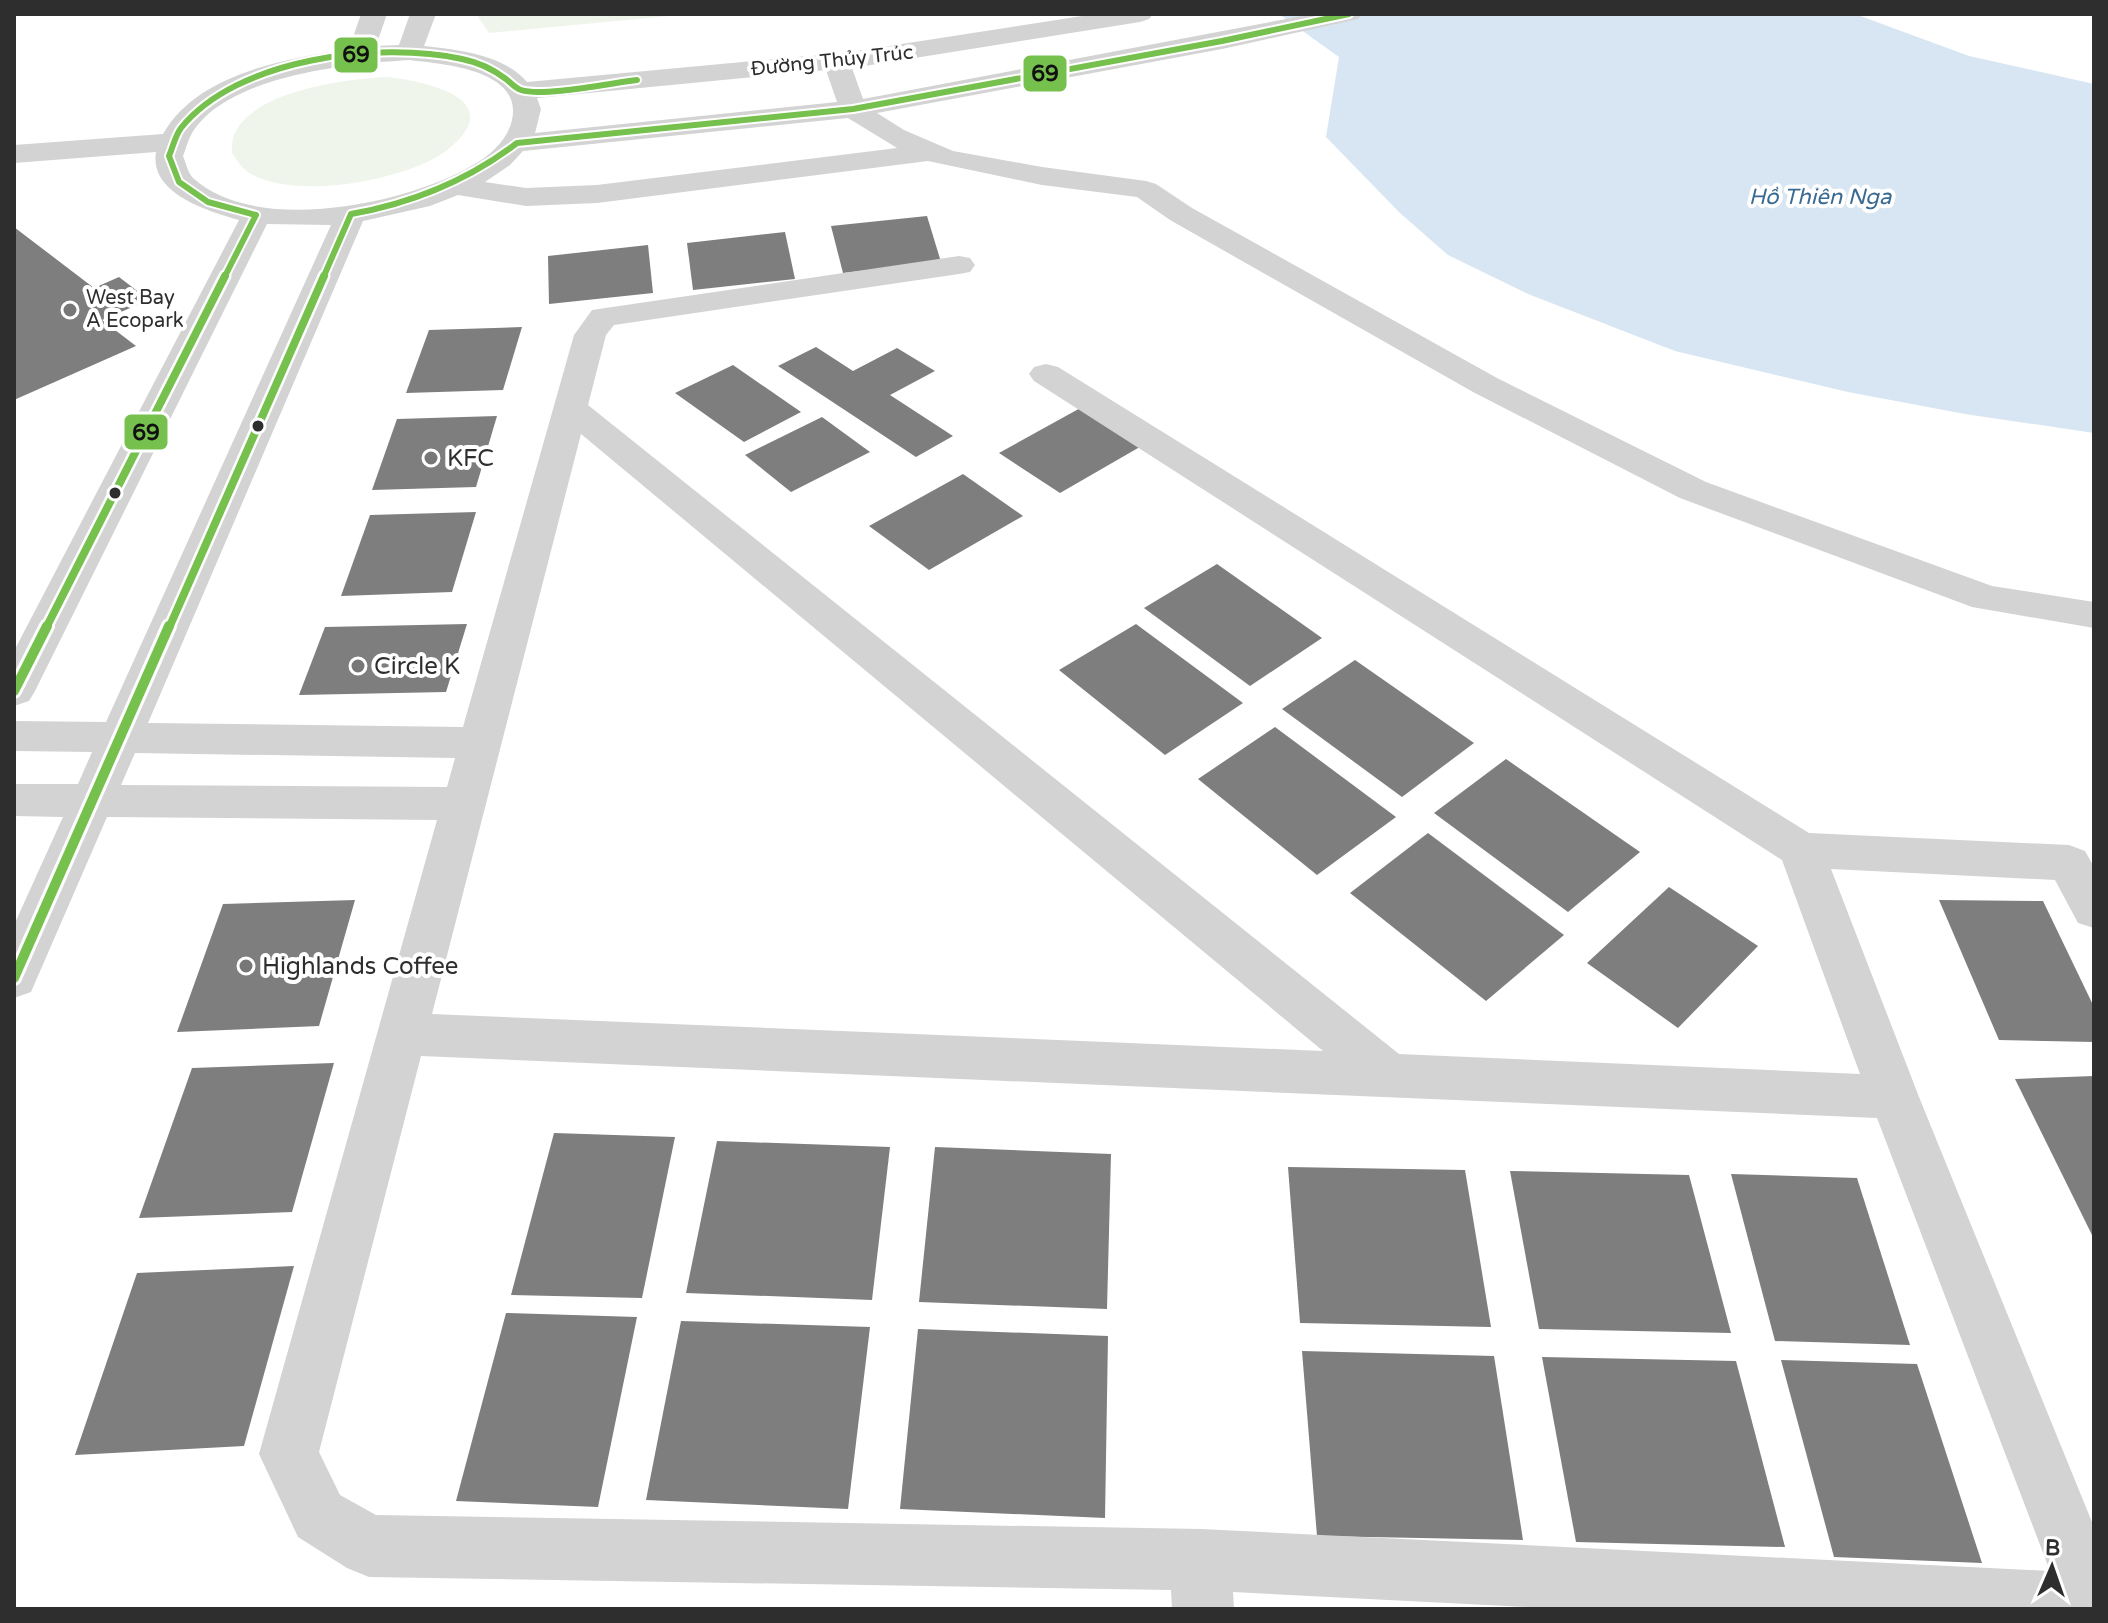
<svg xmlns="http://www.w3.org/2000/svg" width="2108" height="1623" font-family="'Varela Round',sans-serif">
	<style>
		.green { fill: #f0f5eb }
		.water { fill: #d7e6f2 }
		.building { fill: #7e7e7e }
		.lines { fill: none; stroke-linecap: round; stroke-linejoin: round }
		.street { fill: #d3d3d3; fill-rule: evenodd }
		.bus-1-far2-casing { stroke: #fff; stroke-width: 10 }
		.bus-1-far1-casing { stroke: #fff; stroke-width: 13 }
		.bus-1-casing { stroke: #fff; stroke-width: 16 }
		.bus-1-far2 { stroke: #76c04d; stroke-width: 6 }
		.bus-1-far1 { stroke: #76c04d; stroke-width: 8 }
		.bus-1 { stroke: #76c04d; stroke-width: 10 }
		.poi-dot { fill: #777; stroke: #fff; stroke-width: 3 }
		.bus-dot { fill: #2e2e2e; stroke: #fff; stroke-width: 3 }
		.labels { text-anchor: middle; dominant-baseline: central; stroke-width: 8; stroke-linejoin: round; paint-order: stroke }
		.far-street-label { font-size: 20px; fill: #2e2e2e; stroke: #fff }
		.far-poi-label { font-size: 20px; fill: #2e2e2e; stroke: #fff; text-anchor: start }
		.far-water-label { font-size: 22px; font-style: italic; fill: #396a92; stroke: #fff }
		.poi-label { font-size: 24px; fill: #2e2e2e; stroke: #fff; text-anchor: start }
		.line-badge { stroke: #fff; stroke-width: 3 }
		.pale-badge-label { font-size: 22px; text-anchor: middle; font-weight: bold; fill: #111 }
	</style>
	<rect width="100%" height="100%" fill="#fff"/>
	<g class="green">
		<path d="M476 14H691L489 33Z"/>
		<path d="M387 77C427 81 511 100 447 150 408 181 282 204 243 168 239 164 236 158 232 153 232 148 232 139 234 135 253 90 346 79 387 77Z"/>
	</g>
	<path class="water" d="M1279 14H1855L1969 56 2094 84V433L1965 414 1848 392 1675 351 1528 294 1448 255 1400 213 1326 137 1339 57Z"/>
	<g class="building">
		<path d="M927 216 941 262 843 273 831 226Z"/>
		<path d="M14 227 94 288 119 277 149 300 102 320 136 346 14 400Z"/>
		<path d="M785 232 795 279 693 290 687 243Z"/>
		<path d="M648 245 653 293 549 304 548 256Z"/>
		<path d="M522 327 503 390 406 393 429 330Z"/>
		<path d="M816 347 853 371 897 348 935 371 890 395 953 436 916 457 778 366Z"/>
		<path d="M733 365 801 412 744 442 675 393Z"/>
		<path d="M1084 406 1145 444 1060 493 999 453Z"/>
		<path d="M497 416 476 487 372 490 397 419Z"/>
		<path d="M822 417 870 452 791 492 745 455Z"/>
		<path d="M963 474 1023 516 929 570 869 526Z"/>
		<path d="M476 512 452 592 341 596 370 515Z"/>
		<path d="M1217 564 1322 638 1250 686 1144 608Z"/>
		<path d="M467 624 446 692 299 695 325 627Z"/>
		<path d="M1136 624 1243 703 1165 755 1059 670Z"/>
		<path d="M1355 660 1474 743 1402 797 1282 709Z"/>
		<path d="M1275 727 1396 817 1317 875 1198 779Z"/>
		<path d="M1506 759 1640 852 1568 912 1434 813Z"/>
		<path d="M1428 833 1564 935 1486 1001 1350 893Z"/>
		<path d="M1669 887 1758 946 1678 1028 1587 963Z"/>
		<path d="M355 900 319 1026 177 1032 223 904Z"/>
		<path d="M1939 900 2043 901 2094 1007V1042L1999 1040Z"/>
		<path d="M334 1063 292 1212 139 1218 192 1068Z"/>
		<path d="M2094 1076V1239L2015 1079Z"/>
		<path d="M554 1133 675 1137 642 1298 511 1295Z"/>
		<path d="M717 1141 890 1147 872 1300 686 1293Z"/>
		<path d="M935 1147 1111 1154 1107 1309 919 1302Z"/>
		<path d="M1288 1167 1465 1170 1491 1327 1300 1323Z"/>
		<path d="M1510 1171 1689 1175 1731 1333 1539 1329Z"/>
		<path d="M1731 1174 1857 1178 1910 1345 1775 1341Z"/>
		<path d="M294 1266 244 1446 75 1455 137 1273Z"/>
		<path d="M506 1313 637 1317 598 1507 456 1501Z"/>
		<path d="M681 1321 870 1327 848 1509 646 1500Z"/>
		<path d="M918 1329 1108 1336 1105 1518 900 1509Z"/>
		<path d="M1302 1351 1494 1356 1523 1540 1317 1536Z"/>
		<path d="M1542 1357 1736 1361 1785 1547 1576 1542Z"/>
		<path d="M1781 1360 1917 1364 1982 1563 1834 1557Z"/>
	</g>
	<g class="lines">
		<path class="street" d="M361 14H387L376 46 399 45 410 14H436L424 46C458 50 503 54 527 82L850 52 1095 14H1153L1149 19 1140 22 852 68 863 99 1313 14H1362L1358 19 1222 49 877 113 904 130 953 151 1042 167 1146 181 1156 184 1192 208 1497 378 1706 482 1992 586 2094 602V628L1972 607 1680 498 1473 392 1170 220 1137 197 1042 185 928 161 597 203 526 206 458 195 430 206 363 221 148 723 463 727 574 335 592 310 959 256 970 258 975 265 970 272 959 274 614 325 606 335 588 405 1399 1054 1860 1074 1782 860 1034 381 1029 374 1034 367 1046 364 1058 367 1809 833 2069 845 2085 851 2094 867V928L2078 923 2055 880 1831 869 1919 1097 2094 1527V1609H1566L1233 1592 1234 1609H1172L1171 1590 369 1577 347 1568 298 1537 259 1454 437 820 107 817 31 992 14 998V925L63 817 14 816V784H78L92 752 14 751V721L106 722 331 225 267 224 35 691 29 701 14 706V651L239 220C209 211 149 194 156 152L14 163V145L163 134C198 73 285 59 349 49ZM409 60C442 64 523 69 512 120 508 139 490 156 473 165 408 204 256 236 193 178 188 173 186 163 183 156 186 148 188 140 192 133 228 75 347 64 409 60ZM826 70 837 102 535 133 541 109 537 98ZM848 118 897 148 597 185 526 188 485 182 510 165 523 151ZM581 434 1323 1051 432 1014ZM135 753 455 758 447 787 121 785ZM421 1056 1877 1118 2050 1571 1201 1529 376 1515 340 1495 319 1452Z"/>
		<defs>
			<g id="bus-1-far2">
				<path d="M224 278 256 215 208 202 179 182 169 156C173 147 175 136 181 128 237 58 379 41 462 59 477 62 494 70 506 79 511 83 515 88 521 90 543 97 611 83 637 80"/>
				<path d="M323 278 351 214C413 203 467 181 517 143L853 109 1222 41 1349 14"/>
			</g>
			<g id="bus-1-far1">
				<path d="M46 628 225 276"/>
				<path d="M169 628 324 276"/>
			</g>
			<g id="bus-1">
				<path d="M14 691 47 626"/>
				<path d="M14 978 169 626"/>
			</g>
		</defs>
		<use href="#bus-1-far2" class="bus-1-far2-casing"/>
		<use href="#bus-1-far1" class="bus-1-far1-casing"/>
		<use href="#bus-1" class="bus-1-casing"/>
		<use href="#bus-1-far2" class="bus-1-far2"/>
		<use href="#bus-1-far1" class="bus-1-far1"/>
		<use href="#bus-1" class="bus-1"/>
	</g>
	<g class="poi-dot">
		<circle cx="70" cy="310" r="8"/>
		<circle cx="431" cy="458" r="8"/>
		<circle cx="358" cy="666" r="8"/>
		<circle cx="246" cy="966" r="8"/>
	</g>
	<g class="bus-dot">
		<circle cx="258" cy="426" r="7"/>
		<circle cx="115" cy="493" r="7"/>
	</g>
	<g class="labels">
		<g class="far-street-label">
			<text transform="translate(832 61) rotate(-6)">Đường Thủy Trúc</text>
		</g>
		<g class="far-poi-label">
			<text x="86" y="298">West Bay<tspan x="86" dy="23">A Ecopark</tspan></text>
		</g>
		<g class="far-water-label">
			<text x="1820" y="197">Hồ Thiên Nga</text>
		</g>
		<g class="poi-label">
			<text x="447" y="458">KFC</text>
			<text x="374" y="666">Circle K</text>
			<text x="262" y="966">Highlands Coffee</text>
		</g>
	</g>
	<g class="line-badge">
		<rect x="333" y="36" width="46" height="38" rx="8" fill="#76c04d"/>
		<rect x="1022" y="54" width="46" height="39" rx="8" fill="#76c04d"/>
		<rect x="123" y="413" width="46" height="38" rx="8" fill="#76c04d"/>
	</g>
	<g class="pale-badge-label">
		<text x="356" y="62">69</text>
		<text x="1045" y="81">69</text>
		<text x="146" y="440">69</text>
	</g>
	<rect width="2108" height="1623" fill="none" stroke="#2e2e2e" stroke-width="32"/>
	<g transform="translate(2052 1567) rotate(2)" stroke="#ffffff" stroke-width="6" paint-order="stroke">
	<path d="M0-6L14 30L0 20L-14 30Z" fill="#2e2e2e"/>
	<text y="-12" font-size="22" font-weight="bold" text-anchor="middle" fill="#2e2e2e">B</text>
	</g>
</svg>
